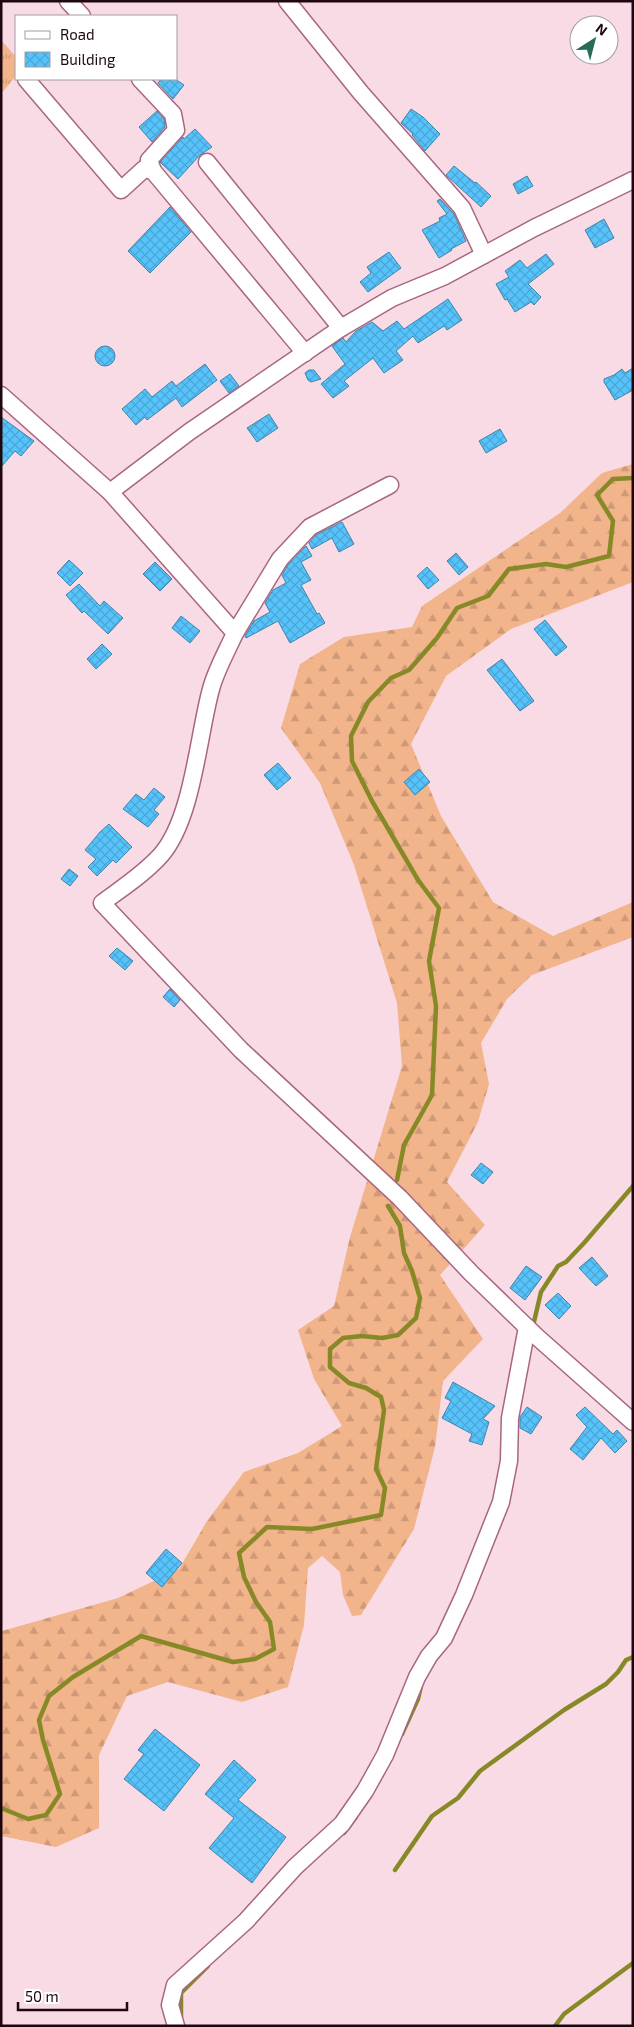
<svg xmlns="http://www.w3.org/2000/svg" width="634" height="2027" font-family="'Exo 2',sans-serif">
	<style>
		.grass { fill: url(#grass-tufts) }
		.forest { fill: url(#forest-firs) }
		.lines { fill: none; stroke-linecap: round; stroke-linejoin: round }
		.stream { stroke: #878927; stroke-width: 4.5 }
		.building { fill: url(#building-cross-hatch); stroke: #3f85ab }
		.minor-casing { stroke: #a86681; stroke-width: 19 }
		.minor { stroke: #fff; stroke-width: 16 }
	</style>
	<defs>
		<pattern id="grass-tufts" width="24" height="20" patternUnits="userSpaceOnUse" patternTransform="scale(1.25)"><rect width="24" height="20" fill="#f2b48b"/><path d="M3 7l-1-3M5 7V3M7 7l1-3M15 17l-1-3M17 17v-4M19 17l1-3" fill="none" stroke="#cf9977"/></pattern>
		<pattern id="forest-firs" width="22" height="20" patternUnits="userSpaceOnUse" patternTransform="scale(1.25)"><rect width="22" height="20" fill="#f2b48b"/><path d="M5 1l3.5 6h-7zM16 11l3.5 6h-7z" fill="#cf9977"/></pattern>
		<pattern id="building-cross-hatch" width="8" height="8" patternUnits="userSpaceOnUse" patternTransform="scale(1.25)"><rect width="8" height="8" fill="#56c3fb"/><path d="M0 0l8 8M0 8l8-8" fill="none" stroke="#4aa6d6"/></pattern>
	</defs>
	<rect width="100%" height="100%" fill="#f9dbe6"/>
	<path class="grass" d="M1 40 16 57V76L1 94Z"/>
	<path class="forest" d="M633 464V582L511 629 446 676 411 744 441 816 493 902 553 936 633 902V937L532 975 507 999 481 1043 489 1084 478 1122 447 1182 485 1225 440 1275 483 1339 443 1381 435 1447 414 1529 361 1615 352 1616 343 1595 340 1572 322 1556 308 1568 304 1625 288 1687 242 1702 168 1682 127 1696 99 1755V1828L56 1847 1 1836 2 1631 118 1598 179 1569 207 1521 244 1472 298 1453 342 1426 314 1379 298 1330 334 1306 350 1237 402 1066 397 1003 354 865 320 783 281 728 300 664 344 637 412 627 422 606 560 513 602 473Z"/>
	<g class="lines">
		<g class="stream">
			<path d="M397 1180 404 1145 432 1095 436 1006 429 961 439 908 418 880 372 801 352 761 351 736 368 702 391 678 409 670 437 638 457 608 488 596 509 569 546 564 566 567 609 556 613 521 597 495 613 479 633 478"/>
			<path d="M533 1326 541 1292 558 1266 566 1262 584 1243 633 1186"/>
			<path d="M402 1734 418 1699 421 1686"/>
			<path d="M1 1808 28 1819 46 1815 60 1794 43 1740 39 1720 49 1696 73 1677 141 1636 233 1662 255 1659 274 1649 270 1622 256 1602 244 1577 239 1553 267 1527 312 1529 381 1515 385 1488 376 1469 384 1410 381 1397 366 1388 349 1383 330 1367V1349L343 1338 362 1336 382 1338 398 1335 416 1318 420 1298 412 1271 404 1253 400 1226 388 1206"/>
			<path d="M344 1833 356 1817"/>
			<path d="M395 1870 432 1816 458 1798 480 1771 564 1710 606 1684 618 1672 626 1660 633 1657"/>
			<path d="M181 2017V1993L208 1966"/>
			<path d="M555 2026 564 2014 633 1963"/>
		</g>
	</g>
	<g class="building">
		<path d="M161 79H175L184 85 173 99 158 83Z"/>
		<path d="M411 109 423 117 440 134 425 151 412 135 413 134 401 123Z"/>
		<path d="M157 111 164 119 165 127 152 142 139 127Z"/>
		<path d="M195 129 212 147 200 155 178 179 160 162 183 137 184 139Z"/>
		<path d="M454 166 475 183 476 182 491 196 481 207 446 175Z"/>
		<path d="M527 176 533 186 518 194 513 184Z"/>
		<path d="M440 199 454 214 466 241 451 249 452 250 439 258 422 230 440 221 439 218 447 214 437 201Z"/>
		<path d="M170 207 191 232 150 273 128 251Z"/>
		<path d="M604 219 614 238 595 248 585 230Z"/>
		<path d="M389 252 401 268 368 292 360 282 371 273 367 267Z"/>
		<path d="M546 254 554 264 528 284 541 297 534 305 531 302 515 312 507 299 505 300 496 284 509 277 505 271 520 260 527 268Z"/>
		<path d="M448 299 462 320 447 330 444 326 418 343 413 336 396 351 403 360 384 373 373 358 344 381 349 386 333 398 321 384 345 364 332 346 343 338 346 342 356 331 372 322 383 331 397 321 404 329Z"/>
		<circle cx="105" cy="356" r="10"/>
		<path d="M205 364 217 380 182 407 176 398 147 420 145 417 136 425 122 409 145 389 152 397 172 381 176 386Z"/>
		<path d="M633 368V390L615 400 604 382V379L614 375 622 369 625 373Z"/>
		<path d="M309 370H314L321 379 311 382 308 380 305 373Z"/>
		<path d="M230 374 239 386 229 393 220 381Z"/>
		<path d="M269 414 278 428 257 442 247 428Z"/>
		<path d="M1 417 34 441 21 456 15 451 1 467Z"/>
		<path d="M500 429 507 441 486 453 479 441Z"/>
		<path d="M342 522 354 544 339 552 332 538 312 549 309 543 316 535Z"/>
		<path d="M306 546 312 556 301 562 311 580 301 585 317 614 319 613 325 623 290 643 278 621 246 638 245 636 254 621 270 612 265 603 273 590 286 583 282 575 288 565Z"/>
		<path d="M456 553 468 567 459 575 447 561Z"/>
		<path d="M69 560 83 573 70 586 57 573Z"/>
		<path d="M155 562 172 579 160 591 143 574Z"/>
		<path d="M427 567 439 580 428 589 417 576Z"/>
		<path d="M79 584 100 606 104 601 123 618 108 634 84 611 82 613 66 595Z"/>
		<path d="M181 616 200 631 190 643 172 628Z"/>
		<path d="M545 620 567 647 556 656 534 629Z"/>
		<path d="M102 644 112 654 96 669 87 659Z"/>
		<path d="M502 659 534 701 520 711 487 670Z"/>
		<path d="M278 763 291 778 277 790 264 775Z"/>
		<path d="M419 769 430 782 415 795 404 782Z"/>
		<path d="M154 788 165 797 154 810 159 814 148 827 123 809 136 794 144 800Z"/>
		<path d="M109 824 132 847 116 863 113 860 97 876 88 867 96 859 85 850 100 832Z"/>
		<path d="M69 869 78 876 70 886 61 879Z"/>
		<path d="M117 948 133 961 125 970 109 956Z"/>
		<path d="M170 989 180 1000 174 1007 163 997Z"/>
		<path d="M481 1163 493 1172 483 1184 471 1175Z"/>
		<path d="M592 1257 608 1276 596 1286 579 1268Z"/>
		<path d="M526 1266 542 1277 525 1300 510 1288Z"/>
		<path d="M558 1293 571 1306 559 1319 545 1305Z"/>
		<path d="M453 1382 495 1406 483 1419 489 1422 482 1445 469 1441 472 1434 442 1418 451 1401 445 1398Z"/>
		<path d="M527 1407 542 1417 531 1434 520 1428V1417Z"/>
		<path d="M585 1407 613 1434 617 1430 627 1441 615 1453 601 1438 583 1460 570 1449 587 1427 576 1415Z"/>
		<path d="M166 1549 182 1563 162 1587 146 1573Z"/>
		<path d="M155 1729 200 1765 164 1811 124 1779 144 1754 138 1750Z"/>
		<path d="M234 1760 256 1780 238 1800 286 1837 252 1883 209 1848 234 1818 205 1794Z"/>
	</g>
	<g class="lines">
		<defs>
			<g id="minor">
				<path d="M68 1 82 16"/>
				<path d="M287 1 361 93 462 208 484 255"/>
				<path d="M26 79 121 190 144 169 153 171 305 353"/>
				<path d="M140 79 173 114 176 130 149 160 153 171"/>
				<path d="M207 162 341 328"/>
				<path d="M633 180 534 228 445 276 392 298 341 328 189 432 110 492 235 633C227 651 216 670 211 689 198 736 193 818 161 855 144 874 122 888 102 903L241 1050 400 1198 471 1273 536 1336 633 1422"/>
				<path d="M1 395 110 492"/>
				<path d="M235 633 280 559 310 527 390 485"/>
				<path d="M176 2026 170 2005 175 1985 246 1921 295 1867 342 1824 365 1791 385 1755 417 1677 429 1656 444 1638 464 1595 501 1502 509 1461 510 1418 527 1327"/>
			</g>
		</defs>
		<use href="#minor" class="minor-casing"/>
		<use href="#minor" class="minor"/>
	</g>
	<rect width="634" height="2027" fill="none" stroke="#1f0711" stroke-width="5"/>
	<rect x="15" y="15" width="162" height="65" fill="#ffffff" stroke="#a59ca0"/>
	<rect x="25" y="31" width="25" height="8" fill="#ffffff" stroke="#a59ca0"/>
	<text x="60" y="40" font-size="15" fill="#1f0711">Road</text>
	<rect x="25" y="52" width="25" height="15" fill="url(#building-cross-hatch)" stroke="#a59ca0"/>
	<text x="60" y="65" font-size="15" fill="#1f0711">Building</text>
	<g transform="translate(594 40) rotate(36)"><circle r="24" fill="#ffffff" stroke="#a59ca0"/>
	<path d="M0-4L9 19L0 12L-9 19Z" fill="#296b5b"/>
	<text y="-8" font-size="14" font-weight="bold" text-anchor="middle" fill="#1f0711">N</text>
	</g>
	<path d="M18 2002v8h109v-8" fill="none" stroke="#1f0711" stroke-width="2.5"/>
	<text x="25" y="2002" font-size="15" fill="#1f0711" stroke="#ffffff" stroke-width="4" paint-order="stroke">50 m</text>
</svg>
